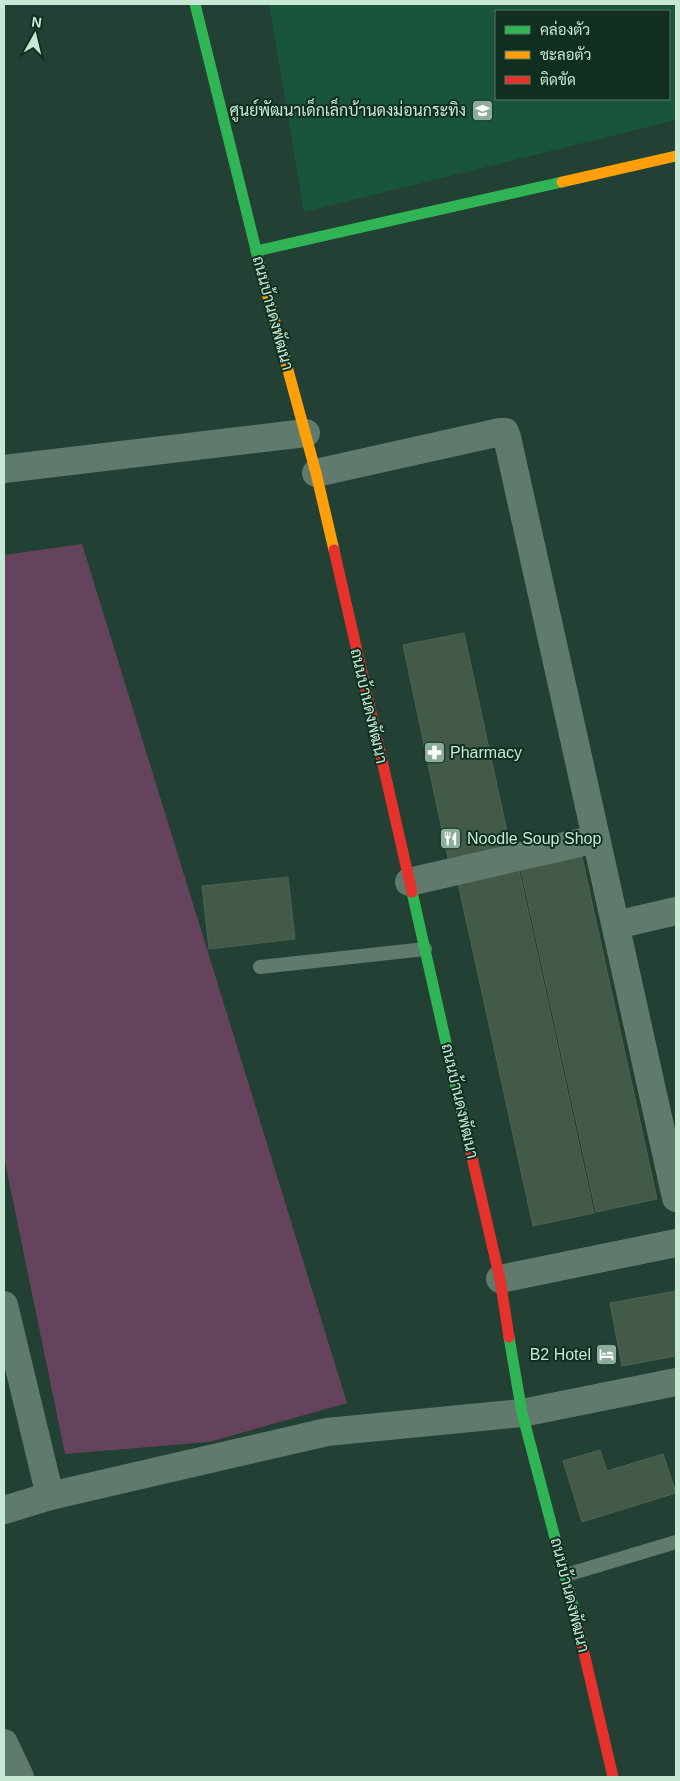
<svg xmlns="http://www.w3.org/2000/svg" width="680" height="1781" font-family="Arial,Sarabun,sans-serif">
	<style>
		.built { fill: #19553a; fill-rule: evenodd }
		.green { fill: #66435c }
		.building { fill: #435a49; stroke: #4d6353 }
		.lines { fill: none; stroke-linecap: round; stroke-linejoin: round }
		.lane { stroke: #607a6d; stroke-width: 14 }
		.street { stroke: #607a6d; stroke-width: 28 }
		.fast { stroke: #30b455; stroke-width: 11 }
		.slow { stroke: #ff9f0a; stroke-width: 11 }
		.jam { stroke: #e5322d; stroke-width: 11 }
		.labels { text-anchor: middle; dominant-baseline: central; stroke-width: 4; stroke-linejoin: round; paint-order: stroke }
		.poi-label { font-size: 16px; fill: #c6e8d4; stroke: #112f20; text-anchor: end }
		.street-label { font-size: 16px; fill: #c6e8d4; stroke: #112f20 }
	</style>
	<rect width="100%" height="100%" fill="#224033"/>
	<path class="built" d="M269 4H676V120L304 212ZM496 11H669V99H496Z"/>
	<path class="green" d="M82 544 347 1403 209 1442 65 1454 4 1157V555Z"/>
	<g class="building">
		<path d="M464 633 511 850 449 863 403 645Z"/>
		<path d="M582 857 657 1199 596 1212 521 870Z"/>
		<path d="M519 870 594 1213 533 1226 458 883Z"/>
		<path d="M288 877 295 939 209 949 202 886Z"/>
		<path d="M676 1291V1356L622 1366 610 1303Z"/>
		<path d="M600 1450 607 1471 663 1454 676 1493 582 1522 563 1461Z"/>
	</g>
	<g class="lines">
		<g class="lane">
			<path d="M260 967 425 949"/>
			<path d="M566 1575 676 1542"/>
		</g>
		<g class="street">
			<path d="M4 469 306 433"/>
			<path d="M316 473 500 432H505L507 437 676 1198"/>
			<path d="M409 882 596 839"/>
			<path d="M616 925 676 911"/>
			<path d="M500 1279 676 1243"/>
			<path d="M4 1305 50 1496"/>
			<path d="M4 1510 50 1496 327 1432 522 1413 676 1382"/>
			<path d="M4 1743 20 1777"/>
		</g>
		<g class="fast">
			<path d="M195 4 264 282"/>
			<path d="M256 251 562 182"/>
			<path d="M412 892 470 1149"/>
			<path d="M509 1337 522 1413 574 1610"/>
		</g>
		<g class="slow">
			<path d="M562 182 676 156"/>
			<path d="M264 282 316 473 334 550"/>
		</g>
		<g class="jam">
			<path d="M334 550 412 892"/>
			<path d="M470 1149 500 1279 509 1337"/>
			<path d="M574 1610 613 1777"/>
		</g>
	</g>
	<defs>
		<symbol id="school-square" viewBox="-11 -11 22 22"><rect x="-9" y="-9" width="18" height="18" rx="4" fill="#8dad9c" stroke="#112f20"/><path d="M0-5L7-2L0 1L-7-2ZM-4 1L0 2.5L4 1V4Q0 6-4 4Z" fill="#fff"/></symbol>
		<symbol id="pharmacy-square" viewBox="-11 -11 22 22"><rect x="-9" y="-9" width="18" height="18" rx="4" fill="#8dad9c" stroke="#112f20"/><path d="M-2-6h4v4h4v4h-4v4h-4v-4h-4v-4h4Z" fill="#fff"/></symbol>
		<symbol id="restaurant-square" viewBox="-11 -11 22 22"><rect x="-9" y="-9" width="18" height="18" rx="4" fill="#8dad9c" stroke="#112f20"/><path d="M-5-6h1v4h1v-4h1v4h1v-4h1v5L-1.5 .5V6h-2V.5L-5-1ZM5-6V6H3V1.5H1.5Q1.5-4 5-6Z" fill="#fff"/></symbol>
		<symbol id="hotel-square" viewBox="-11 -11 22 22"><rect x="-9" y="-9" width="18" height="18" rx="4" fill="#8dad9c" stroke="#112f20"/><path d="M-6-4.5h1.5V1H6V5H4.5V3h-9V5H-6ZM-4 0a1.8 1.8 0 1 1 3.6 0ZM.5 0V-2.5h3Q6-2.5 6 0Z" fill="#fff"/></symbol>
	</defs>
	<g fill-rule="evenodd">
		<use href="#school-square" x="470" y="98" width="25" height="25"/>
		<use href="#pharmacy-square" x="422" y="740" width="25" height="25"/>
		<use href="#restaurant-square" x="438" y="826" width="25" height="25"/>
		<use href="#hotel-square" x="594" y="1342" width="25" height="25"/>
	</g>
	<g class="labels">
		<g class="poi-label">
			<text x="466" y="110">ศูนย์พัฒนาเด็กเล็กบ้านดงม่อนกระทิง</text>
			<text x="450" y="752" text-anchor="start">Pharmacy</text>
			<text x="467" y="838" text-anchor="start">Noodle Soup Shop</text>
			<text x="591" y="1354">B2 Hotel</text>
		</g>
		<g class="street-label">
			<text transform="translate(273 313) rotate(75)">ถนนบ้านดงพัฒนา</text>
			<text transform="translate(369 706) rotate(77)">ถนนบ้านดงพัฒนา</text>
			<text transform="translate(460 1101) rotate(77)">ถนนบ้านดงพัฒนา</text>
			<text transform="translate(570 1595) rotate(76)">ถนนบ้านดงพัฒนา</text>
		</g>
	</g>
	<rect width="680" height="1781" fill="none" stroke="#c6e8d4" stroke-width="10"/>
	<rect x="495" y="10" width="175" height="90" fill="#112f20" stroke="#597968"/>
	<rect x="505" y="26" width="25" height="8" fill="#30b455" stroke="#597968"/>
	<text x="540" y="35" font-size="15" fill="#c6e8d4">คล่องตัว</text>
	<rect x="505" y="51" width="25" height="8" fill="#ff9f0a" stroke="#597968"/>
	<text x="540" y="60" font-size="15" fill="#c6e8d4">ชะลอตัว</text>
	<rect x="505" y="76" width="25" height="8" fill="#e5322d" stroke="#597968"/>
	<text x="540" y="85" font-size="15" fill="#c6e8d4">ติดขัด</text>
	<g transform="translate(35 35) rotate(8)" stroke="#112f20" stroke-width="4" paint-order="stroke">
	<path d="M0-4L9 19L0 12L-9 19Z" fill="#c6e8d4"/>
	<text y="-8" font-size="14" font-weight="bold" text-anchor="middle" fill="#c6e8d4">N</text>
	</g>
</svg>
